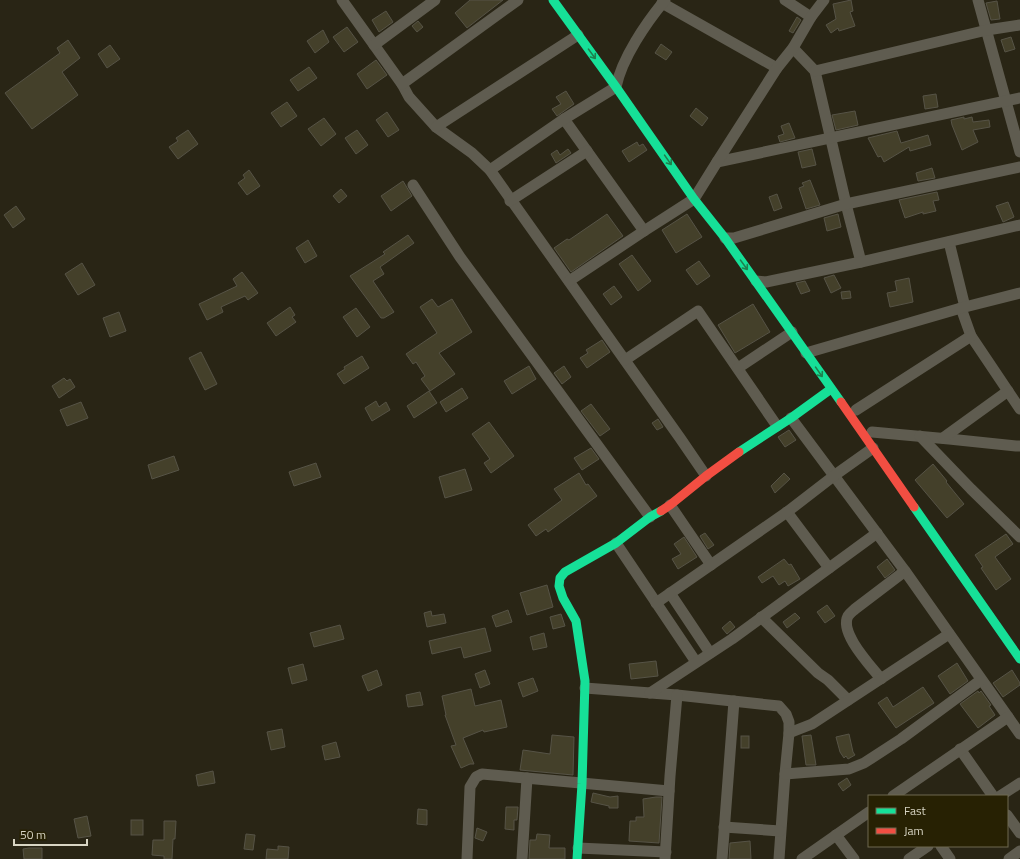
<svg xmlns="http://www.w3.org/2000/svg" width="1020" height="859" font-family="'Titillium Web',sans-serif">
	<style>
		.building { fill: #44402a; stroke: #565346 }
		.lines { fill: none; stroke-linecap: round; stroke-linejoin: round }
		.street { stroke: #5f5c50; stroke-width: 11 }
		.fast { stroke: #16e098; stroke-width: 9 }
		.jam { stroke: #f24e42; stroke-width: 9 }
		.oneway { stroke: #1e804e }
	</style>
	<rect width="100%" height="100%" fill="#292515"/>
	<g class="building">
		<path d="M470 0H503L467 28 455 13Z"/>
		<path d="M851 0 853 11 850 12 855 26 839 31 838 28 831 33 826 25 836 19 833 4Z"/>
		<path d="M997 1 1000 19 991 20 986 3Z"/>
		<path d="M386 11 393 22 379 32 372 20Z"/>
		<path d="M797 17 801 20 793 33 789 31Z"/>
		<path d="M418 21 423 27 417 32 412 26Z"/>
		<path d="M347 27 358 42 344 52 333 37Z"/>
		<path d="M323 30 329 42 315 53 307 41Z"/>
		<path d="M1011 37 1015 49 1005 52 1001 40Z"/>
		<path d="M68 40 80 58 62 72 78 95 32 129 5 93 60 53 57 48Z"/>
		<path d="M661 44 672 52 666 60 655 53Z"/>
		<path d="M110 45 120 59 107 68 98 54Z"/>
		<path d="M376 60 387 75 367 89 357 74Z"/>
		<path d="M309 67 317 78 298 91 290 80Z"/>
		<path d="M566 91 574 104 557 116 552 109 561 104 556 97Z"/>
		<path d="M936 94 938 107 925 109 923 96Z"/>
		<path d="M287 102 297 116 281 127 271 113Z"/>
		<path d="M696 108 708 118 702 126 690 116Z"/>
		<path d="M855 111 858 125 836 130 832 115Z"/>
		<path d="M387 112 399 130 388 137 376 120Z"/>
		<path d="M964 117V119L972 117 973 122 989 120 990 127 973 130 978 142 962 150 952 125 951 120Z"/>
		<path d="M324 118 336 134 321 146 308 129Z"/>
		<path d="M789 123 795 138 780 142 778 136 784 134 781 126Z"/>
		<path d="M188 130 198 144 178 159 169 147 178 141 176 138Z"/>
		<path d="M357 130 368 145 356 154 345 138Z"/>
		<path d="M897 131 901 143 928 135 931 145 910 151 909 147 884 162 881 156 878 157 868 138Z"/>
		<path d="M637 142 639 146 643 144 647 150 629 162 622 151Z"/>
		<path d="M568 149 571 153 556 163 551 154 557 150 560 155Z"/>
		<path d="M812 149 816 165 802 168 798 152Z"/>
		<path d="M932 168 935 178 918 181 916 173Z"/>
		<path d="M249 170 260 186 247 195 238 183 245 178 243 175Z"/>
		<path d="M810 180 820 205 806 209 799 188 804 186 802 183Z"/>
		<path d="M403 181 412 196 391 211 381 196Z"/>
		<path d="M341 189 347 196 339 203 333 196Z"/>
		<path d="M937 192 939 200 933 201 936 211 923 214V212L905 218 899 200Z"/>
		<path d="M777 194 782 208 774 211 769 197Z"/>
		<path d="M1008 202 1014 217 1003 222 996 206Z"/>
		<path d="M16 206 25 219 13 228 4 215Z"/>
		<path d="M607 214 623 236 571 272 554 248 567 239 569 240Z"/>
		<path d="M687 214 702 237 676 253 662 230Z"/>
		<path d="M838 214 841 227 827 231 824 218Z"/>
		<path d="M408 235 414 243 380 267 384 274 373 281 394 312 384 318H381L350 276 385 254 383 252Z"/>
		<path d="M308 240 317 256 305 263 296 248Z"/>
		<path d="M632 255 651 281 638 291 619 264Z"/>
		<path d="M699 261 710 276 697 285 686 270Z"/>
		<path d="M82 263 95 285 78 295 65 274Z"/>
		<path d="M242 272 258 293 248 300 245 296 221 307 223 312 207 320 199 304 237 286 233 279Z"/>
		<path d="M834 275 841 288 831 293 824 278Z"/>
		<path d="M909 278 913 302 890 307 887 293 897 291 895 281Z"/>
		<path d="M805 281 810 291 801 294 796 283Z"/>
		<path d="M614 286 622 297 611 305 603 294Z"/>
		<path d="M850 291 851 298 842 299 841 292Z"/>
		<path d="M432 299 438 307 452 299 472 332 439 353 455 374 430 391 421 379 425 376 416 362 413 364 406 354 437 333 420 307Z"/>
		<path d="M753 304 770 332 735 353 718 325Z"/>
		<path d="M290 307 295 315 292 317 296 322 276 336 267 323Z"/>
		<path d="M356 308 370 327 357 337 343 317Z"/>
		<path d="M119 312 126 331 110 337 103 318Z"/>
		<path d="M602 340 610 352 587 368 580 358 588 353 586 350Z"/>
		<path d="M201 352 217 384 205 390 189 358Z"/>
		<path d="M362 356 369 368 344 384 337 374 345 369 344 367Z"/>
		<path d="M529 366 536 379 512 394 504 381Z"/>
		<path d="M564 366 571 377 562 384 554 373Z"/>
		<path d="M64 378 67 381 70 379 75 387 59 398 52 386Z"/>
		<path d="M462 388 468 398 446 412 440 402Z"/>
		<path d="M429 391 437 403 414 418 407 406Z"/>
		<path d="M376 401 379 407 386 402 390 410 372 421 365 408Z"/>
		<path d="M81 402 88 418 67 426 60 410Z"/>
		<path d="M591 404 610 429 600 436 581 411Z"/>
		<path d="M658 419 663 427 657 430 652 423Z"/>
		<path d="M489 422 514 456 491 473 484 463 490 459 472 434Z"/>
		<path d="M789 430 796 440 785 447 778 437Z"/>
		<path d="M591 448 599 459 582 470 574 458Z"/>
		<path d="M174 456 179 470 152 479 148 465Z"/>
		<path d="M316 463 321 477 294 486 289 472Z"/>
		<path d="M933 464 947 481 946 482 964 504 947 518 915 480Z"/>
		<path d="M465 469 472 490 445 498 439 477Z"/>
		<path d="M579 473 586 485 588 484 597 496 548 532 546 529 536 536 528 525 562 500 554 489Z"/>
		<path d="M784 473 790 479 775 493 771 486Z"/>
		<path d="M705 533 714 545 708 549 700 536Z"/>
		<path d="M1006 534 1013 544 995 557 1011 579 996 590 981 568 983 567 975 555Z"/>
		<path d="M684 537 697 557 678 569 672 559 681 554 674 544Z"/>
		<path d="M784 559 789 565 791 564 800 579 788 586 785 581 779 585 773 576 762 583 758 577Z"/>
		<path d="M887 559 895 570 885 578 877 567Z"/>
		<path d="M547 585 553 607 527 615 520 593Z"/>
		<path d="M827 605 835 616 825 623 817 612Z"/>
		<path d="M508 610 512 622 496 627 492 616Z"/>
		<path d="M431 611 432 616 444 614 446 623 427 627 424 613Z"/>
		<path d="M795 613 800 618 787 628 783 622Z"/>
		<path d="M561 614 565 626 553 629 550 617Z"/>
		<path d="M730 621 735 627 727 634 722 628Z"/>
		<path d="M340 625 344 639 314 647 310 633Z"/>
		<path d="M485 628 491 651 464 658 461 647 432 654 429 641Z"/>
		<path d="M544 633 547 647 533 650 530 637Z"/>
		<path d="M656 661 658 676 631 679 629 664Z"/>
		<path d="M957 663 968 681 950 694 938 676Z"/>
		<path d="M303 664 307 680 292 684 288 668Z"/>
		<path d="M377 670 382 685 368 691 362 676Z"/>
		<path d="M485 670 490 684 480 688 475 674Z"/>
		<path d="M1012 670 1020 683V685L1003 697 993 683Z"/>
		<path d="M533 678 538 691 523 697 518 683Z"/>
		<path d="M923 687 934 703 896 728 878 703 887 697 893 707Z"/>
		<path d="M471 689 475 706 501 700 507 727 484 732 483 730 463 738 474 764H470L461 768 451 746 456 745 445 715H446L442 696Z"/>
		<path d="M978 691 979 693 981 691 991 705 989 706 995 715 978 728 960 704Z"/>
		<path d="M420 692 423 705 408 707 406 695Z"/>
		<path d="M282 729 285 747 271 750 267 732Z"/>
		<path d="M849 734 853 752 855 755 848 759 846 756 844 758 840 752 836 737Z"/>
		<path d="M552 735 574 737 573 775 520 770 523 750 550 754Z"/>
		<path d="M811 735 816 765H806L802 736Z"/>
		<rect x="741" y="736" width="8" height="12"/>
		<path d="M336 742 340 757 325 760 322 746Z"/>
		<path d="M213 771 215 783 198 786 196 775Z"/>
		<path d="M847 778 851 785 843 791 838 784Z"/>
		<path d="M593 793 610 797 618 796V808H609V806L591 802Z"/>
		<path d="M656 797H662L659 843 629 841 630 821H636V817H644L643 799Z"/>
		<path d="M506 807H518L517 820H514V830L505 829Z"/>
		<path d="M418 809 427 810V825L417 824Z"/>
		<path d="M87 816 91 836 78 838 74 819Z"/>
		<rect x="131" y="820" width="12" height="15"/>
		<path d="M164 821H176L175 839H173L172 859H164V856L152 855 153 840H164Z"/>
		<path d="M477 828 487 832 483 841 475 838Z"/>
		<path d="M246 834 255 835 253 850 244 849Z"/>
		<path d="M537 834 550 835 549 848H565V859H529L530 840H536Z"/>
		<path d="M750 841 751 859H729L730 843Z"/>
		<path d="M278 846 289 847 288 859H266L267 849 278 850Z"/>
		<path d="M29 848H42V859H24L23 849Z"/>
	</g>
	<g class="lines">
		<g class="street">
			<path d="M342 0 402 84 409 97 436 127 472 153 490 170 680 438 706 476"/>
			<path d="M785 0 811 17"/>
			<path d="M978 0 1020 152"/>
			<path d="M662 3 777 68"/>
			<path d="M374 45 435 0"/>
			<path d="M793 48 815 71 846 204 861 262"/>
			<path d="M815 71 987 30 1020 25"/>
			<path d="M402 84 518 0"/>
			<path d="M564 119 644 231"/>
			<path d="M436 127 578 35"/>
			<path d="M717 162 1020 98"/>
			<path d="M490 170 564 119 616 87C622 58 646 23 665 0"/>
			<path d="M413 185 460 257 650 517"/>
			<path d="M510 201 587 151"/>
			<path d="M725 238H734L846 204 1020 167"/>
			<path d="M949 242 965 307"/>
			<path d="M569 281 644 231 694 199 717 162 777 68 793 48 811 17 824 0"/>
			<path d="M756 281 766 282 861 262 1020 225"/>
			<path d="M961 308 971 336 1020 409"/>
			<path d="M806 353 961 308 1020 293"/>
			<path d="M625 360 698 311 777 426"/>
			<path d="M738 368 792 332"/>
			<path d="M856 410 971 336"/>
			<path d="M791 418 905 571 1008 717"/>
			<path d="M872 432 949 439 1016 446H1020"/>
			<path d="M920 436 971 489 1020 537"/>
			<path d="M943 438 1008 391"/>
			<path d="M670 505 711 565"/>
			<path d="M787 512 829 568"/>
			<path d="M616 543 696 662"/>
			<path d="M670 593 710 653"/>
			<path d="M656 603 787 512 835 475 873 448"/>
			<path d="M761 617 818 673 828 680 848 700"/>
			<path d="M881 679C871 666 839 633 848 616 850 613 853 611 855 609L905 571"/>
			<path d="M585 688 677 695 779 706 786 714 789 722V733L785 774 779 859"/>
			<path d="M650 693 732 639 877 533"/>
			<path d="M789 733 812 724 949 634"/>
			<path d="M960 749 993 796"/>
			<path d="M785 774 849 769 864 763 901 739 981 680"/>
			<path d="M893 796 1008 717 1020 734"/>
			<path d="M1000 796 1020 783"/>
			<path d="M1007 815 1020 833"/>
			<path d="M724 827 780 831"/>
			<path d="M836 835 854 859"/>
			<path d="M941 846 950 859"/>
			<path d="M578 848 666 852"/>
			<path d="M467 859 470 787 476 777 482 774 669 791"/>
			<path d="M522 859 527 778"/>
			<path d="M665 859 670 776 677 695"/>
			<path d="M722 859 734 701"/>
			<path d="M802 859 869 812"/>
			<path d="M909 859 928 846"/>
			<path d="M1009 859 1020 851"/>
		</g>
		<g class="fast">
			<path d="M553 0 616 87 694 199 725 238 841 402"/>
			<path d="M739 452 791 418 831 389"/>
			<path d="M914 507 1020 659"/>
			<path d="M577 859 582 784 585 681 576 621 563 598 559 586 560 578 565 572 616 543 650 517 661 511"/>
		</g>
		<g class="jam">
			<path d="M841 402 914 507"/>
			<path d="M661 511 670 505 706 476 739 452"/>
		</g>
	</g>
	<defs><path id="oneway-shaft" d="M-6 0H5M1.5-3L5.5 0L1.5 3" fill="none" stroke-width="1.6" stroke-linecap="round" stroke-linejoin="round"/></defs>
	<g class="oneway">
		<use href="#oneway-shaft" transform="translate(592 54) rotate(54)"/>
		<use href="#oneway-shaft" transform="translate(668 160) rotate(55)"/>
		<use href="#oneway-shaft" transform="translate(744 265) rotate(54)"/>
		<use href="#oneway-shaft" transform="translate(819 372) rotate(55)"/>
	</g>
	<rect x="868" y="795" width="140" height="52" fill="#272103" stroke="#6e6950"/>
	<rect x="876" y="808" width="20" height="6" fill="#16e098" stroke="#6e6950"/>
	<text x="904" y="815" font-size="12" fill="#d8d5c4">Fast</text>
	<rect x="876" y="828" width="20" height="6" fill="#f24e42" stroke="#6e6950"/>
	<text x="904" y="835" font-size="12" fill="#d8d5c4">Jam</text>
	<path d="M14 839v6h73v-6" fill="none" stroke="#d8d5c4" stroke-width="2"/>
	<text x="20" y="839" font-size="12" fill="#d8d5c4" stroke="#272103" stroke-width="3" paint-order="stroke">50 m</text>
</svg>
